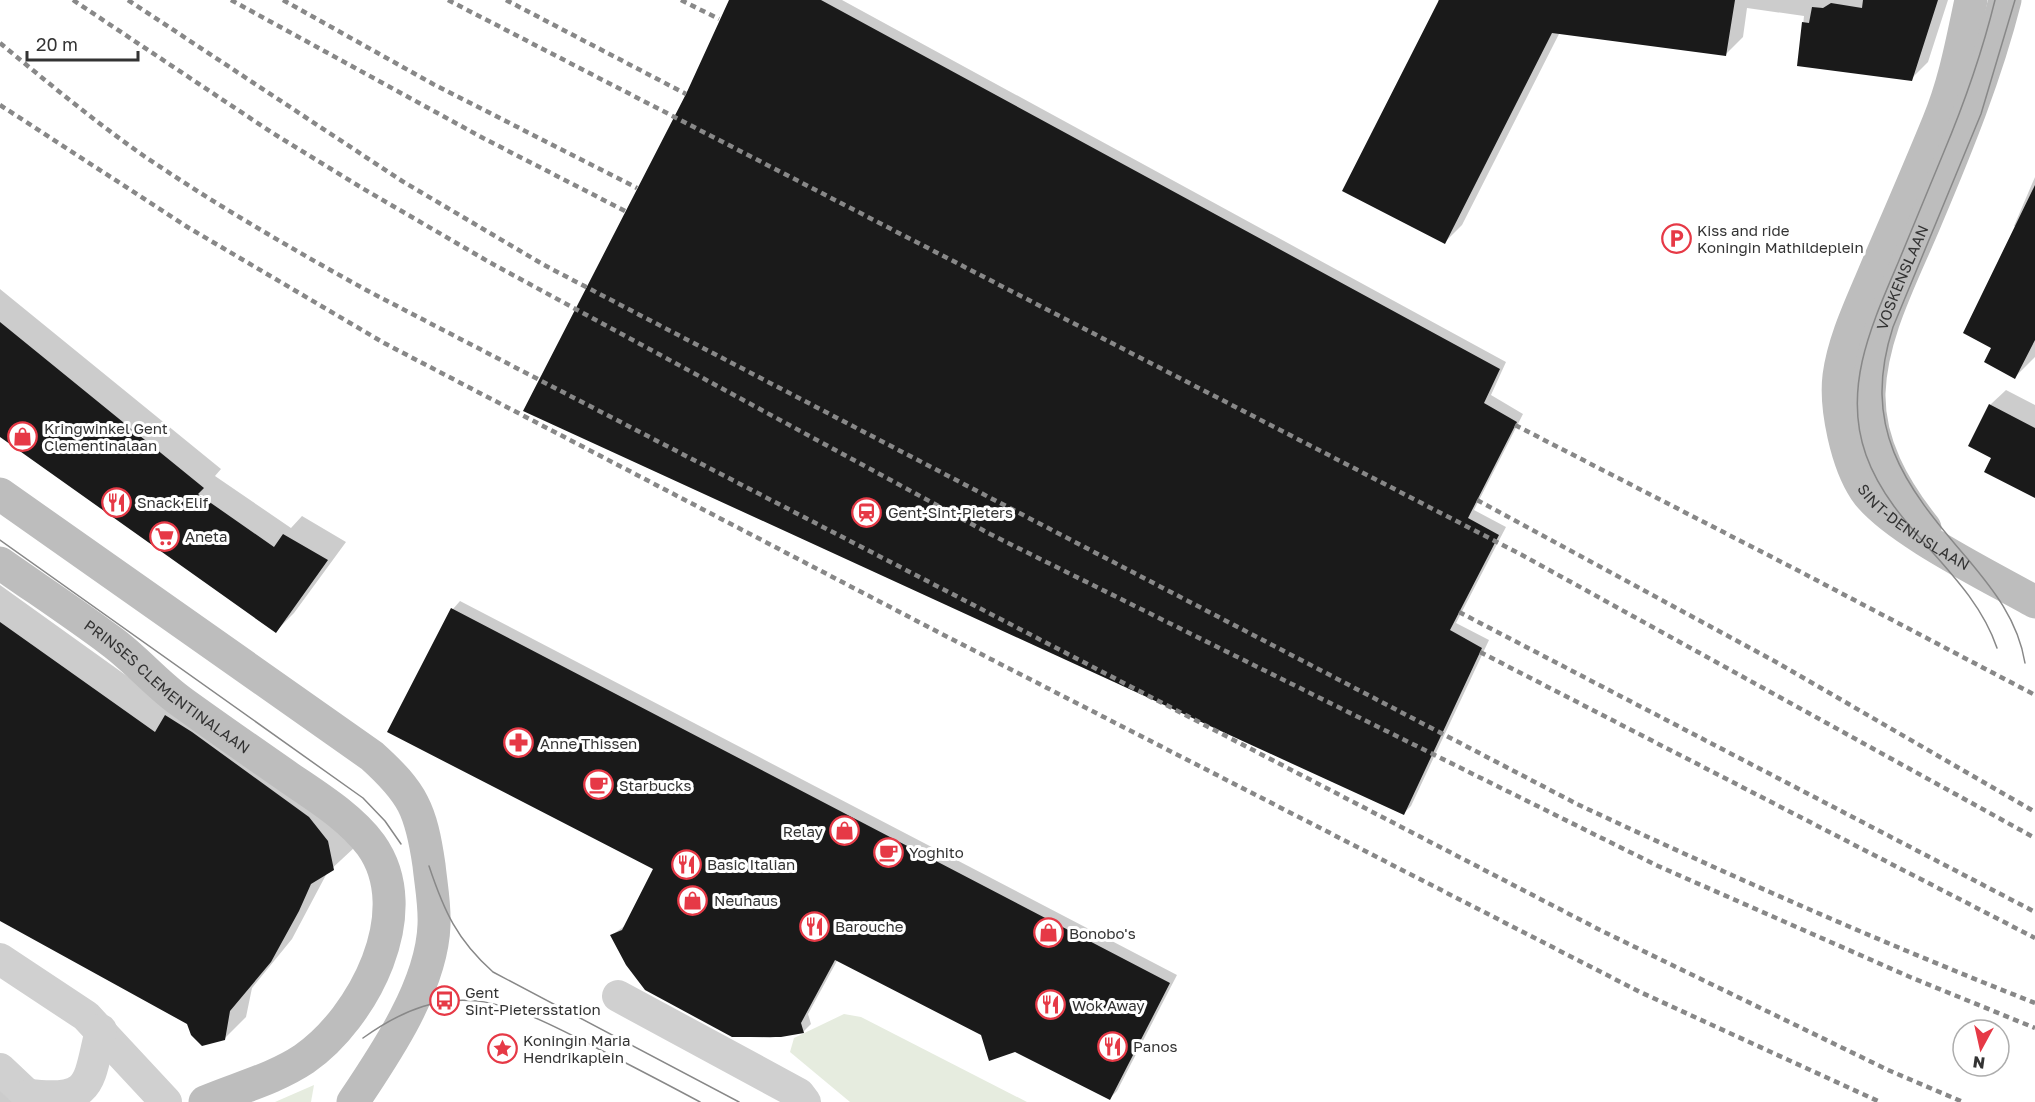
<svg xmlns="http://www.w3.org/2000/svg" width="2035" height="1102" font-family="'Golos Text',sans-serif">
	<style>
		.green { fill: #e6ecdf }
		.shadow { fill: #0003 }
		.building { fill: #1a1a1a }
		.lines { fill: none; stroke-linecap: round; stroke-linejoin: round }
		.street { stroke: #d0d0d0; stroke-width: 32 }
		.secondary { stroke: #bdbdbd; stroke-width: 33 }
		.tram { stroke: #888; stroke-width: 1.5 }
		.rail { stroke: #888; stroke-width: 4.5; stroke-dasharray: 6 4.5; stroke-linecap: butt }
		.labels { text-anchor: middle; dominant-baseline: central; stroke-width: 6; stroke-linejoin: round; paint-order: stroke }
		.poi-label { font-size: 15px; fill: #333; stroke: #fff; text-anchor: start }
		.street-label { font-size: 15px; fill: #333; stroke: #fff }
	</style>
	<rect width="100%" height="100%" fill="#fff"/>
	<g class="green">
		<path d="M844 1014 861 1017 1027 1102H850L790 1052 794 1038Z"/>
		<path d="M314 1085 311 1102H275Z"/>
	</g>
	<g class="shadow">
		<path d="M731 0H842L1506 362 1491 395 1523 414 1474 510 1506 527 1456 623 1489 640 1411 806 1404 813 688 95Z"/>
		<path d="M1438 0H1948L1928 62 1911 79 1799 64 1804 16 1747 8 1743 37 1726 54 1560 32 1462 225 1445 242Z"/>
		<path d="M2035 177V357L2015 377 1993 347 2017 227 2014 226Z"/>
		<path d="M0 289 221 469 215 476 291 528 302 516 346 542 294 613 276 631 0 436Z"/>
		<path d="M2006 390 2035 405V496L1993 457 1990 405Z"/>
		<path d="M0 585 173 709 188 694 355 847 327 873 292 939 252 988 246 1017 224 1039 188 1023 0 919Z"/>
		<path d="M460 601 1177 975 1117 1091 1110 1098 838 959 808 1014 811 1024 803 1032 770 1038 732 1036 612 935 626 925 655 869 389 732 453 609Z"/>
		<path d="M0 1066 24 1102H0Z"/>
	</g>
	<g class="building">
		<path d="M729 0H821L1500 369 1484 403 1517 422 1468 518 1499 535 1450 630 1482 648 1404 815 523 411 686 94Z"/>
		<path d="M1439 0H1735L1726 56 1552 33 1445 244 1342 191Z"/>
		<path d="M1863 0H1938L1912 81 1797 66 1802 22 1809 23 1812 7 1823 8 1831 3 1862 8Z"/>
		<path d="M2035 185V340L2015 379 1984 362 1991 348 1963 333Z"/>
		<path d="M0 322 204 488 198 494 274 547 283 534 328 560 276 633 0 437Z"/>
		<path d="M1989 404 2035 428V498L1984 472 1991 458 1968 446Z"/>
		<path d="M451 608 1170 983 1110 1100 1015 1052 989 1061 981 1035 835 960 801 1023 804 1033 781 1037H732L645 990 626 965 610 935 622 930 653 869 387 732Z"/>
		<path d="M0 622 155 732 165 715 192 732 309 817 328 841 334 870 311 884 299 911 271 962 230 1011 225 1040 202 1046 191 1035 187 1024 0 921Z"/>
	</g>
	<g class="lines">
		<g class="street">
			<path d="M0 959 86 1016 166 1102"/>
			<path d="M618 996 799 1094 805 1102"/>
			<path d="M0 1069 35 1102"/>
			<path d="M29 1095C93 1102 88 1083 101 1030"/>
		</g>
		<g class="secondary">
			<path id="s1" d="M1971 0C1962 42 1955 82 1938 123 1918 172 1897 220 1876 269 1862 303 1844 339 1839 376 1835 408 1847 463 1865 490 1890 528 1993 578 2035 602"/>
			<path d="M0 494 372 756C413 793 421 810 429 865 431 885 435 905 434 925 432 985 386 1053 353 1102"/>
			<path id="s2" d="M1925 528C1894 489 1868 444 1869 393 1871 332 1904 273 1927 217 1957 146 1986 75 2005 0"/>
			<path id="s3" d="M0 563C37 589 75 614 111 641 137 660 157 685 183 703 219 729 255 754 291 779 319 798 351 818 371 845 419 912 363 1018 304 1059 274 1079 238 1088 205 1102"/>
		</g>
		<g class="tram">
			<path d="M1995 0C1982 53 1964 104 1943 154 1928 191 1913 227 1898 263 1872 324 1842 388 1866 455 1893 531 1971 572 1997 648"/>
			<path d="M2015 0 1981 114 1893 327C1861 427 1903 484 1966 557 1993 589 2018 620 2025 663"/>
			<path d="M0 540 363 798 385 821 401 844"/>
			<path d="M429 866C444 911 457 940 493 972L739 1102"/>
			<path d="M363 1038C450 976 502 999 589 1044 626 1063 663 1082 700 1102"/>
		</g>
		<g class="rail">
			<path d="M73 0 271 132 362 188 489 262 990 534 1658 866 1910 977 2035 1028"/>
			<path d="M128 0 402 181 544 265 1577 804C1728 875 1880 942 2035 1003"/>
			<path d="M231 0 483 138 625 211"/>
			<path d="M283 0 433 84 637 188"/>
			<path d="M448 0 1522 555 2035 838"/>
			<path d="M506 0 686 94"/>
			<path d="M681 0 719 19"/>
			<path d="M0 43C47 82 94 121 144 156 216 205 292 249 368 291L1600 930 1888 1070 1963 1102"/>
			<path d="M0 105 189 228 384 343 938 632 1640 992 1880 1102"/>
			<path d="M1515 425 1799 571 2035 695"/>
			<path d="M1477 500 1776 662 2035 812"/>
			<path d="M1459 612 2035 912"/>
			<path d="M1480 652 2035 938"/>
		</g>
	</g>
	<defs>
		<symbol id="parking-ring" viewBox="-11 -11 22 22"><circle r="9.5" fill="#fff" stroke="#e63946" stroke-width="1.5"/><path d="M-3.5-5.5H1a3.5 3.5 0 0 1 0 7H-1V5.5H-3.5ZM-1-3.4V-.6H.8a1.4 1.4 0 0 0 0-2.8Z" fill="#e63946"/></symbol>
		<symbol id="shop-ring" viewBox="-11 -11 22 22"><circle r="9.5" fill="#fff" stroke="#e63946" stroke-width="1.5"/><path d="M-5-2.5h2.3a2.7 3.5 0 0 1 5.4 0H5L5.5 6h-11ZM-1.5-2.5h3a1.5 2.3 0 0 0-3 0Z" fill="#e63946"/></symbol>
		<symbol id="restaurant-ring" viewBox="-11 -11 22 22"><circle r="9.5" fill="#fff" stroke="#e63946" stroke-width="1.5"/><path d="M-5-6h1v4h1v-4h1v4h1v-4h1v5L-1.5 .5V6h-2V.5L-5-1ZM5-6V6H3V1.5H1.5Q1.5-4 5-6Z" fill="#e63946"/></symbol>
		<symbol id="station-ring" viewBox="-11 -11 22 22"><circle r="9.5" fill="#fff" stroke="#e63946" stroke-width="1.5"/><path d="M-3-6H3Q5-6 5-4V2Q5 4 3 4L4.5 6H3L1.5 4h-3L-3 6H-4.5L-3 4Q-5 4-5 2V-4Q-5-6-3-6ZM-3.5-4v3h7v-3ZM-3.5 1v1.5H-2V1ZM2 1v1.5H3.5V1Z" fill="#e63946"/></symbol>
		<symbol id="supermarket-ring" viewBox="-11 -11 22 22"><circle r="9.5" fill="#fff" stroke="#e63946" stroke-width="1.5"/><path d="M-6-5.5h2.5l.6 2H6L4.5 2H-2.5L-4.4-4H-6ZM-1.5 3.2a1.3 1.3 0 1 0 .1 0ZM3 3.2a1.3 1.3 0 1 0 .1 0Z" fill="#e63946"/></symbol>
		<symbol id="pharmacy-ring" viewBox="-11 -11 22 22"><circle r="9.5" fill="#fff" stroke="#e63946" stroke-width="1.5"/><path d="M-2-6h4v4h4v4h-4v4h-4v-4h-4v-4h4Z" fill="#e63946"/></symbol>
		<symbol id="cafe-ring" viewBox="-11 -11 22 22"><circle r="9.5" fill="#fff" stroke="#e63946" stroke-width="1.5"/><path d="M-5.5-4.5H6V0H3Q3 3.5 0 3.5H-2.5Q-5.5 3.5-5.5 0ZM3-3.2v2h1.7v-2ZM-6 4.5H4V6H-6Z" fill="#e63946"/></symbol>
		<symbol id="bus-ring" viewBox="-11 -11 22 22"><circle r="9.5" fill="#fff" stroke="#e63946" stroke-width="1.5"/><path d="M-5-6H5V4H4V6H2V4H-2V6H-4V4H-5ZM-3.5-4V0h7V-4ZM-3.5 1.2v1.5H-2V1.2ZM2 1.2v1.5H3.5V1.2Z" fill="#e63946"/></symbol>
		<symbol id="sight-ring" viewBox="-11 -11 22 22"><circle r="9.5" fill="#fff" stroke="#e63946" stroke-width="1.5"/><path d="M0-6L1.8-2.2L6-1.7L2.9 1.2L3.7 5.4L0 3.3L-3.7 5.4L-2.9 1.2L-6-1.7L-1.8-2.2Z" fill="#e63946"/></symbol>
	</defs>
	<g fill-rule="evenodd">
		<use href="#parking-ring" x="1660" y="222" width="33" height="33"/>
		<use href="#shop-ring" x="6" y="420" width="33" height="33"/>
		<use href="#restaurant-ring" x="100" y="486" width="33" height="33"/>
		<use href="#station-ring" x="850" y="496" width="33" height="33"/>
		<use href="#supermarket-ring" x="148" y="520" width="33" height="33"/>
		<use href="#pharmacy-ring" x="502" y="726" width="33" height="33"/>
		<use href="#cafe-ring" x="582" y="768" width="33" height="33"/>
		<use href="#shop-ring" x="828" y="814" width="33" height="33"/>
		<use href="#cafe-ring" x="872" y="836" width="33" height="33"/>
		<use href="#restaurant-ring" x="670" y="848" width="33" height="33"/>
		<use href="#shop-ring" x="676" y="884" width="33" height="33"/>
		<use href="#restaurant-ring" x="798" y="910" width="33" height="33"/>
		<use href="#shop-ring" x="1032" y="916" width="33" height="33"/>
		<use href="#bus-ring" x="428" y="984" width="33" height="33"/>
		<use href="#restaurant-ring" x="1034" y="988" width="33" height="33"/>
		<use href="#restaurant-ring" x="1096" y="1030" width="33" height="33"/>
		<use href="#sight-ring" x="486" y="1032" width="33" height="33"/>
	</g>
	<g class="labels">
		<g class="poi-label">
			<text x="1697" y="230">Kiss and ride<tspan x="1697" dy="17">Koningin Mathildeplein</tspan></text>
			<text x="44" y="428">Kringwinkel Gent<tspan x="44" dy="17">Clementinalaan</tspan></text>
			<text x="137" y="502">Snack Elif</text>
			<text x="888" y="512">Gent-Sint-Pieters</text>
			<text x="185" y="536">Aneta</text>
			<text x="540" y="743">Anne Thissen</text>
			<text x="619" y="785">Starbucks</text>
			<text x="823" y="831" text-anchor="end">Relay</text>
			<text x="909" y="852">Yoghito</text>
			<text x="707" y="864">Basic Italian</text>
			<text x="714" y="900">Neuhaus</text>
			<text x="835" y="926">Barouche</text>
			<text x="1069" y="933">Bonobo's</text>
			<text x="465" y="992">Gent<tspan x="465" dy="17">Sint-Pietersstation</tspan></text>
			<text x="1072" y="1005">Wok Away</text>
			<text x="523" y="1040">Koningin Maria<tspan x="523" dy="17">Hendrikaplein</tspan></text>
			<text x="1133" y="1046">Panos</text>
		</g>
		<g class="street-label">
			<text stroke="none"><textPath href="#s2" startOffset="270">VOSKENSLAAN</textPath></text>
			<text stroke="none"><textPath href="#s1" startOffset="580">SINT-DENIJSLAAN</textPath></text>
			<text stroke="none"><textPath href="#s3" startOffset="208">PRINSES CLEMENTINALAAN</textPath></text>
		</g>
	</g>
	<g transform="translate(1981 1048) rotate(188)"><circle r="28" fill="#ffffff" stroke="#adadad" stroke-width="1.5"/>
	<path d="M0-4.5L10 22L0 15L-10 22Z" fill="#e63946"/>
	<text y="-9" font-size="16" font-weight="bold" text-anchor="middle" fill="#333333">N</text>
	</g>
	<path d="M27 51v9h111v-9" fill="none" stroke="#333333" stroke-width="3"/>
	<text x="36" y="51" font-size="18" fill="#333333" stroke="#ffffff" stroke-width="4.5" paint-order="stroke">20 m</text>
</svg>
